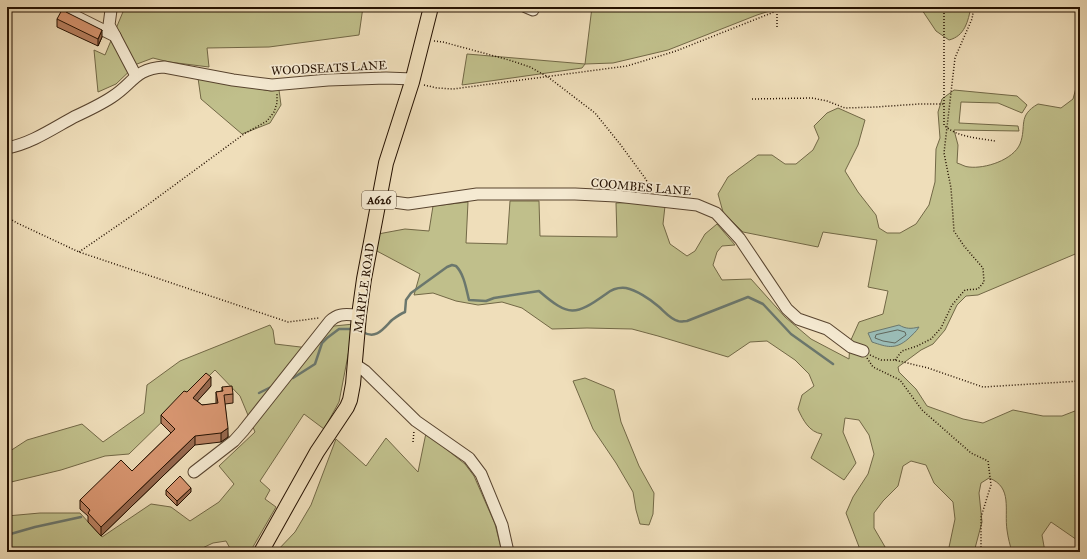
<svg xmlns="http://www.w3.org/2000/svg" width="1087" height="559" font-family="'IM FELL Great Primer',serif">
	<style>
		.green { fill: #c0bf8b; stroke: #726846 }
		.water { fill: #9abbb5; stroke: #6b776d }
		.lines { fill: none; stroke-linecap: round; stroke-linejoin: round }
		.shore { stroke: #60665b; stroke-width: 1 }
		.stream { stroke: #6b776d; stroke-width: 2.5 }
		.minor-casing { stroke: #58442f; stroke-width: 13 }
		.major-casing { stroke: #251101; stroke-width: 16 }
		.path { stroke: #251101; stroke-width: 1.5; stroke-dasharray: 1 2; stroke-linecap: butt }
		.minor { stroke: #f5ead2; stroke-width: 11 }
		.major { stroke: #efdeba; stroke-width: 14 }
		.wall { fill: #ba8161; stroke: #251101 }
		.shaded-wall { fill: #97694f; stroke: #251101 }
		.building { fill: #d89671; stroke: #251101 }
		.labels { text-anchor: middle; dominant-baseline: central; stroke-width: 3.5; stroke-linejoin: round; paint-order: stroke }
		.shield { fill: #f5ead2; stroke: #635240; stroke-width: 1 }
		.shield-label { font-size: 11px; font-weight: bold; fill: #251101 }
		.street-label { font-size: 12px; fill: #251101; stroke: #f5ead2 }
	</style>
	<rect width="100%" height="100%" fill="#efdeba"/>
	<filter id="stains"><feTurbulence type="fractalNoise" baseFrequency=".005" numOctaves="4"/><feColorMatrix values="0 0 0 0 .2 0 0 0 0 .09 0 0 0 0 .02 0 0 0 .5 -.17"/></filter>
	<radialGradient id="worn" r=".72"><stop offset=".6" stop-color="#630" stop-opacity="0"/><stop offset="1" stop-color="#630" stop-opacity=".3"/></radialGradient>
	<g class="green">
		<path d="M125 7H363L359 35 269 47 207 48 209 67 169 62 153 58 137 64 116 84 98 92 94 50 105 55Z"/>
		<path d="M592 7H782L757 15 668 50 613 63 585 64 582 68 462 85 467 54 585 64Z"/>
		<path d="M920 7H971C968 21 965 36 949 40L936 31Z"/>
		<path d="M1080 73V252L978 295 966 296 957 305 945 330 933 344 921 350 898 367 899 372 916 389 927 406 963 419 983 423 1013 410 1043 416H1062L1080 409V470L1075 476 1080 481V542L1051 522 1042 535 1045 552H1012C1010 545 1008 538 1007 530 1004 510 1013 487 989 478L981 483 979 493 982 522 974 552H948L955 519 953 502 934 483 926 465 911 461 903 466 898 486 883 501 874 513V528L888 552H861L846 513 853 497 868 474 874 454 869 435 859 420 845 418 843 432 856 463 844 480 811 458 822 434C809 432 803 420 798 409L802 395 814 386 809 374 795 360 767 341 750 342 728 357 658 336 632 329 587 328 552 329 522 308 502 302 478 305 456 301 433 293 414 295 420 274 375 250 378 234 405 229 429 231 433 206 468 202 466 243 507 244 510 201H539L540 236 617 237 616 203 641 202 665 206 663 224 670 244 687 256 695 251 705 234 717 224 735 245 722 246 717 252 713 265 722 280 751 279 785 317 811 339 849 359 850 342 859 322 883 314 888 291 868 287 877 240 823 232 818 247 743 232 723 212 718 194 728 177 758 155H772L785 164H796L813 150 819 138 814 126 827 113 838 108 865 120 858 145 845 171 858 192 876 215 879 228 887 233H900L916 224 929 205 935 182 936 149 940 138 938 112 942 99 954 90 1017 96 1027 105 1022 113 998 103 961 102 959 123 1018 126 1019 131 954 130 958 145 957 163C961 164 965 167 969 167 985 169 1013 160 1020 144 1027 126 1017 116 1038 104L1061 108 1073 99Z"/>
		<path d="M198 78 271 91 279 90 281 105 270 123 242 134 201 99Z"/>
		<path d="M354 324 339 402 324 429 304 414 260 481 270 490 265 499 276 507 250 552H232L226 541 213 543 194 552H7V516L40 513H80L102 537 151 504 171 507 190 521 219 502 234 484 219 466 255 432 240 396 215 370 129 454 105 456 61 470 7 483V453L27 440 82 424 103 442 144 413 147 385 180 361 270 325 273 330 275 344 309 348 334 326Z"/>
		<path d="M585 378 614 390 621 422 639 466 654 493 653 514 649 525 640 524 636 510 633 492 616 463 593 429 573 381Z"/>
		<path d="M426 433 465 464 474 476 495 524 502 552H276L295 532 311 505 336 439 366 466 386 438 418 472Z"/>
	</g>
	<path class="water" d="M899 325C906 329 911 329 919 327 916 332 912 335 908 339 895 350 887 347 872 342L868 333Z"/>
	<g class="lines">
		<path class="shore" d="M898 330 905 332 906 335 895 343 883 341 875 338 876 335Z"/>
		<g class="stream">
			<path d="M363 332C376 340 383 329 392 320 396 317 400 314 405 312L406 300 411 293 447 267 452 265 456 266C464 274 466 288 469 300L486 301 494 298 539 291C569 317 575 316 606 294 611 290 618 287 626 288 636 290 650 299 658 306 664 311 670 319 678 321 680 322 684 321 687 321L748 297 763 304 791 334 833 364"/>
			<path d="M293 378 315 364 322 343 327 338 339 329H353"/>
			<path d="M259 393 271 387"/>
			<path d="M7 535 35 527 81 517"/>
		</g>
		<defs>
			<g id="minor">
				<path d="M110 7 111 10 109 25 115 36"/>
				<path d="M526 7 533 10 534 7"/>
				<path d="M69 13 115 36 136 76"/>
				<path d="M7 148C32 143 52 129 74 117 87 111 100 105 112 97 134 83 134 69 164 67L233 80 272 85 328 80 386 78 413 79"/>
				<path d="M379 200 408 204 477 194H575L616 196 697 205 716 213 740 239 787 309 798 319 827 329 851 347 863 351"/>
				<path d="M355 366 359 367 365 371 416 421 469 458 481 474 502 525 508 552"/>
				<path d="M194 472 234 441 243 431 330 321C339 312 347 315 359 315"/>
			</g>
			<path id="major" d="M261 552 317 452 347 407 350 400 353 384 359 315 364 279 386 163 412 82 431 7"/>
		</defs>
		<use href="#minor" class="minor-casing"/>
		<use href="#major" class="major-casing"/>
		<g class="path">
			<path d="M944 7V125C956 137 978 138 995 141"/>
			<path d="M777 27V11"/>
			<path d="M434 41 443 42 509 60 530 67 548 77 595 113 620 144 645 178 652 190"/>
			<path d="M424 85 437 88 453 89 627 66 676 51 779 10 797 7"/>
			<path d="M752 99 812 98 827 101 845 108 876 107 919 104H944"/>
			<path d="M7 217 17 223 79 252 288 322 319 318"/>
			<path d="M79 252 146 206 244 134 267 121 274 112 277 103V93"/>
			<path d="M870 355 881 360H895L928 368 983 387 1080 381"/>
			<path d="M867 358 873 367 900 380 922 410 971 453 988 461 991 485 981 517V552"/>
			<path d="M895 360 902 351 917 346 931 339 941 328 952 305 965 290 978 289 984 282 983 268 964 246 954 231 951 188 944 153 955 58 972 19 974 7"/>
			<path d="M413 442 414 431"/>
		</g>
		<use href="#minor" class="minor"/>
		<use href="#major" class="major"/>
	</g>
	<g class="wall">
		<path d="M66 12 102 37 98 46 57 27V19Z"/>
		<path d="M211 386 197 401 202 405 216 404V392L222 391V387L233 394V403L225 404 228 437 221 442 195 445 101 536 88 522V516L80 509V500L132 471 171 433 161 423V415L187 392Z"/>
		<path d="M166 490 191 492 177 506 166 495Z"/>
	</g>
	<g class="shaded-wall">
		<path d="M102 30V37L98 46V39Z"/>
		<path d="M211 377V386L193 406V398Z"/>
		<path d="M228 428V437L221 442V433Z"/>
		<path d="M195 436V445L101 536V527Z"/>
		<path d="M191 488V492L177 506V501Z"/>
	</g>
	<g class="building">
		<path d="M63 8 66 12 102 30 98 39 57 19Z"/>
		<path d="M206 373 211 377 193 398 202 405 218 403 216 392 223 391 222 387 232 386 233 394 224 395 228 428 221 433 195 436 101 527 88 513 90 510 80 500 121 460 132 471 175 429 161 415 184 391 187 392Z"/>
		<path d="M180 476 191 488 177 501 166 490Z"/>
	</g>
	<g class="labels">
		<rect class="shield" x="362" y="191" width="34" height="18" rx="3"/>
		<g class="shield-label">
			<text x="379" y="200">A626</text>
		</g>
		<g class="street-label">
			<text transform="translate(329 68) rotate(-3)">WOODSEATS LANE</text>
			<text transform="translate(641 187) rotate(5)">COOMBES LANE</text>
			<text transform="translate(364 288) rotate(-82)">MARPLE ROAD</text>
		</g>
	</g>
	<rect width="1087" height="559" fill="none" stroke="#efdeba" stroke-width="24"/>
	<rect x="8" y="8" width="1071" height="543" fill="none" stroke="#251101" stroke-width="2"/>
	<rect x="12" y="12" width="1063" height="535" fill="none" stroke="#251101"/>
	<rect width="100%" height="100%" filter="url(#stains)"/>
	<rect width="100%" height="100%" fill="url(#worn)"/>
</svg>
